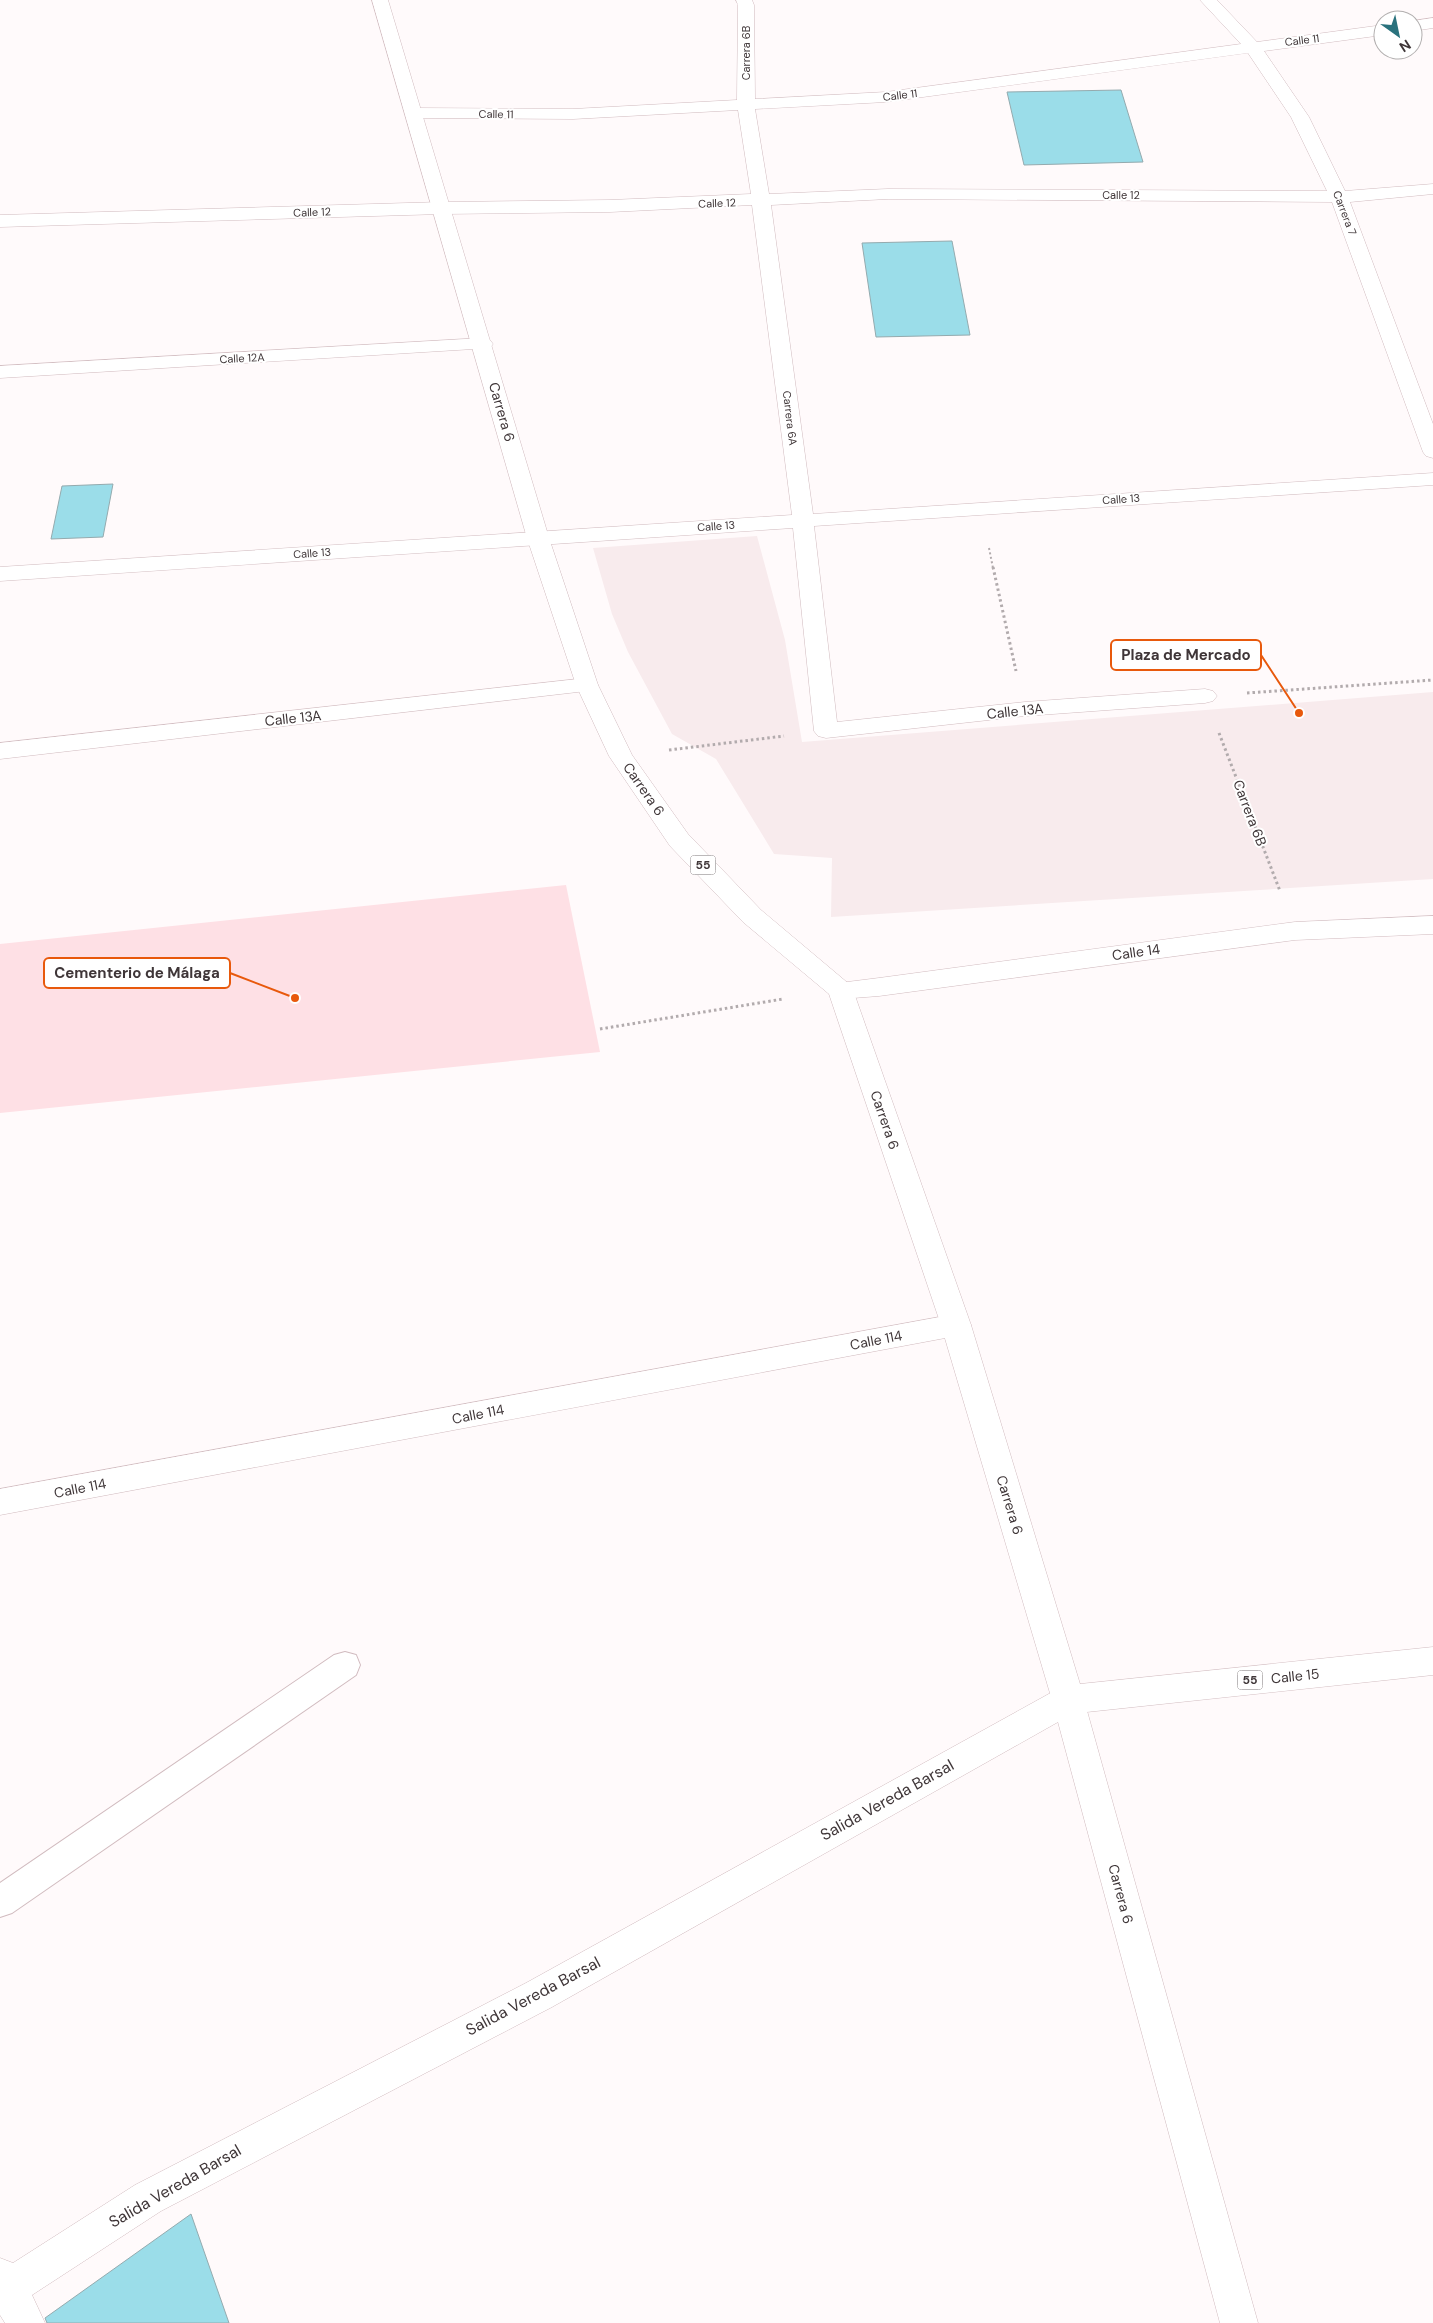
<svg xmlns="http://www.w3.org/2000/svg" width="1433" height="2323" font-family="'DM Sans',sans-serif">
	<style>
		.built { fill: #f8ebed }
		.green { fill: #fee0e5 }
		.building { fill: #9bdde9; stroke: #94aaae }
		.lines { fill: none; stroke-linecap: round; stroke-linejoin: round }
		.service-casing { stroke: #d1bbbf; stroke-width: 2 }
		.minor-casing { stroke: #d1bbbf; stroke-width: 1 }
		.trunk-casing { stroke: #d1bbbf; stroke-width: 1 }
		.path-far1 { stroke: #b2abad; stroke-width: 2; stroke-dasharray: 2 2.5; stroke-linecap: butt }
		.path { stroke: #b2abad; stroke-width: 3; stroke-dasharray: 2.5 3; stroke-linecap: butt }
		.service { fill: #fff; fill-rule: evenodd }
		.minor { fill: #fff; fill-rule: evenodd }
		.trunk { fill: #fff; fill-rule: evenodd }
		.labels { text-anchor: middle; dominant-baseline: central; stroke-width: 4; stroke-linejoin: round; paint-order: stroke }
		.far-street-label { font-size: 11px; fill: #3f3638; stroke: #fff }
		.shield { fill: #fff; stroke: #797274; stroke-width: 1 }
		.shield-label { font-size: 12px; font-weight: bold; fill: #3f3638 }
		.street-label { font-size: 14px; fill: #3f3638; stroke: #fff }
		.near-street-label { font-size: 16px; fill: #3f3638; stroke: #fff }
		.leader { fill: none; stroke: #e8590c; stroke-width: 2 }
		.callout-dot { fill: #e8590c; stroke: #fff; stroke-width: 2 }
		.callout { fill: #fff; stroke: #e8590c; stroke-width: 2 }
		.callout-label { font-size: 15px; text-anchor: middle; font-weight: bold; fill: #3f3638 }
	</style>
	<rect width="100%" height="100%" fill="#fffafb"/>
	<path class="built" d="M757 536 785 640 802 742 1433 692V879L831 917 832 858 774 854 716 759 672 734 628 652 612 614 593 548Z"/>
	<path class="green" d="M566 885 600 1052 0 1113V944Z"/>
	<g class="building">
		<path d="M1121 90 1143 162 1024 165 1007 92Z"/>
		<path d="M952 241 970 335 876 337 862 243Z"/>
		<path d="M113 484 103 537 51 539 62 486Z"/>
		<path d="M191 2214 229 2323H47L45 2318Z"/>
	</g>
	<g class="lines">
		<defs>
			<path id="service" d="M345 1652 356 1655 360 1665 356 1675 12 1913 0 1917V1883L334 1655Z"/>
			<g id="minor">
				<path d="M736 0H752L754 5 755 99 886 92 1241 44 1200 0H1217L1257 42 1383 25V35L1264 51 1309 117 1345 191 1433 184V194L1350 202 1433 424V458L1426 456 1423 452 1332 202 888 199 771 205 813 514 1433 473V485L814 526 837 722 1025 702 1205 689 1213 691 1217 696 1213 701 1205 703 1025 716 826 738 818 736 814 731 793 528 0 581V567L792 515 752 205 610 212 442 214 0 227V215L442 202 610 200 751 194 738 110 573 119 414 118 408 117 405 113 408 109 414 108 573 109 737 100 738 5ZM1248 53 1291 117 1327 191 888 189 769 194 755 109 886 102Z"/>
				<path d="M1433 18V28L1413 31V21Z"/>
				<path d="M483 338 490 340 493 344 490 348 0 378V366Z"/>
				<path d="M587 678 595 680 598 685 595 690 0 759V743Z"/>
				<path d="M1433 916V934L1295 940 879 996 840 999 831 996 827 990 831 984 879 978 1295 922Z"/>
				<path d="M956 1314 966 1317 971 1325 966 1333 956 1336 0 1515V1489Z"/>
				<path d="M1068 1686 1080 1690 1084 1700 1258 2323H1220L1058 1722 552 2007 161 2211 32 2295 45 2323H5L0 2315V2258L13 2263 135 2185 526 1983 1056 1690Z"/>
			</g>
			<path id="trunk" d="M372 0H388L549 538 598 685 632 755 688 834 761 910 849 984 853 990 971 1325 1080 1684 1433 1647V1675L1068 1714 1056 1710 1052 1700 941 1325 829 994 743 922 670 846 609 756 576 685 527 538Z"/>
		</defs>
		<use href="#service" class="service-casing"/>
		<use href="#minor" class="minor-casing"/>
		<use href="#trunk" class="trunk-casing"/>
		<path class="path-far1" d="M989 548 993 568"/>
		<g class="path">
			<path d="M993 567 1016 671"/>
			<path d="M1247 693 1433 680"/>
			<path d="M1219 733 1280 891"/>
			<path d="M669 750 784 736"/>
			<path d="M600 1029 783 999"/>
		</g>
		<use href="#service" class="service"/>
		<use href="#minor" class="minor"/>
		<use href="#trunk" class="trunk"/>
	</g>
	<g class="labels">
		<g class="far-street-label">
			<text transform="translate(1302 40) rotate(-7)">Calle 11</text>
			<text transform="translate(746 53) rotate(-90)">Carrera 6B</text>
			<text transform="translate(900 95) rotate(-7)">Calle 11</text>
			<text transform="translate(496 114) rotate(1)">Calle 11</text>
			<text x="1121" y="195">Calle 12</text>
			<text transform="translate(717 203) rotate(-2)">Calle 12</text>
			<text transform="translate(312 212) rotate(-2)">Calle 12</text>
			<text transform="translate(1345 213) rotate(69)">Carrera 7</text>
			<text transform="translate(242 358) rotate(-3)">Calle 12A</text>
			<text transform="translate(790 418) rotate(83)">Carrera 6A</text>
			<text transform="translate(1121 499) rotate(-4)">Calle 13</text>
			<text transform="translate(716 526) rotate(-4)">Calle 13</text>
			<text transform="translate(312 553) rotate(-4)">Calle 13</text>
		</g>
		<g class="shield">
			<rect x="690.5" y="855.5" width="25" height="19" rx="4"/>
			<rect x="1237.5" y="1670.5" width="25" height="19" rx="4"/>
		</g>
		<g class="shield-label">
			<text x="703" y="865">55</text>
			<text x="1250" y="1680">55</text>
		</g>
		<g class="street-label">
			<text transform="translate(502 412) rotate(74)">Carrera 6</text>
			<text transform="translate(1015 711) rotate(-6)">Calle 13A</text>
			<text transform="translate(293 718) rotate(-6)">Calle 13A</text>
			<text transform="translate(644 789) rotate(55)">Carrera 6</text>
			<text transform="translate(1250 813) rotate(69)">Carrera 6B</text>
			<text transform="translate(1136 952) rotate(-8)">Calle 14</text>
			<text transform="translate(885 1120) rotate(71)">Carrera 6</text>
			<text transform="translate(876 1340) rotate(-11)">Calle 114</text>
			<text transform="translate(478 1414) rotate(-11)">Calle 114</text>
			<text transform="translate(80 1488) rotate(-11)">Calle 114</text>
			<text transform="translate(1010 1505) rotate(73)">Carrera 6</text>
			<text transform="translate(1295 1676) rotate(-6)">Calle 15</text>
			<text transform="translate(1121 1894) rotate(75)">Carrera 6</text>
		</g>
		<g class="near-street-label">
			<text transform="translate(887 1800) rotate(-29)">Salida Vereda Barsal</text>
			<text transform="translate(533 1996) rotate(-28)">Salida Vereda Barsal</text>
			<text transform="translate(175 2186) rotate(-30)">Salida Vereda Barsal</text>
		</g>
	</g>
	<path class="leader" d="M1299 713L1261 655M295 998L230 973"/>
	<g class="callout-dot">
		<circle cx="1299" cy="713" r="5"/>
		<circle cx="295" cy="998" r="5"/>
	</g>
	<g class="callout">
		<rect x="1111" y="640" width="150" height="30" rx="5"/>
		<rect x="44" y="958" width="186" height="30" rx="5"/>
	</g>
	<g class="callout-label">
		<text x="1186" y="660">Plaza de Mercado</text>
		<text x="137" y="978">Cementerio de Málaga</text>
	</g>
	<g transform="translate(1398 35) rotate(147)"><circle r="24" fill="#ffffff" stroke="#b2afaf"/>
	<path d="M0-4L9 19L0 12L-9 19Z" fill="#2a727d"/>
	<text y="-8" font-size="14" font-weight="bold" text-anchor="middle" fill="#3f3638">N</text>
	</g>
</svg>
